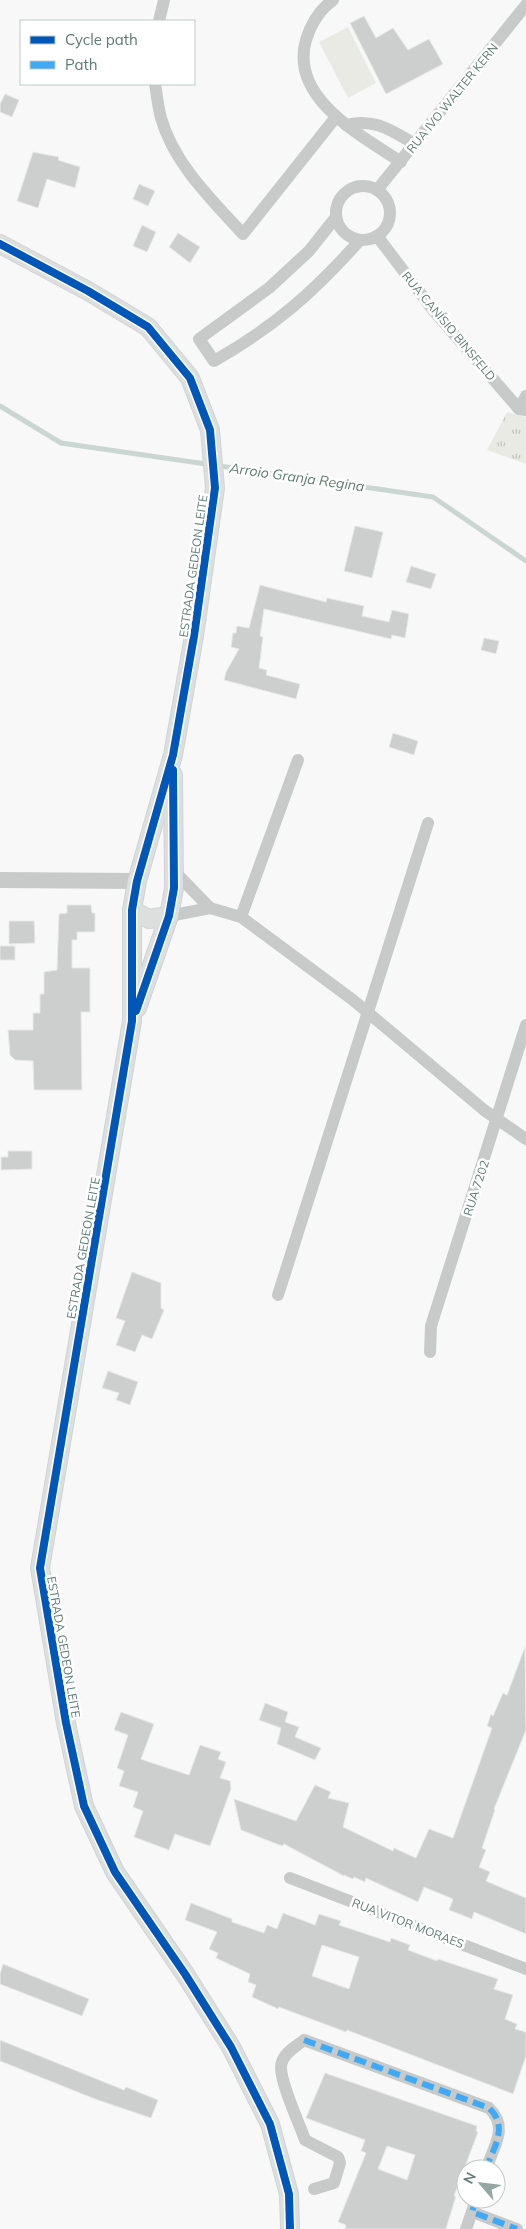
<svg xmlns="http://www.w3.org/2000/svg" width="526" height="2229" font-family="Mulish,sans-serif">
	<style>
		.green { fill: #eaeae5 }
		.park { fill: url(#park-tufts) }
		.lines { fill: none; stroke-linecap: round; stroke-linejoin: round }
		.stream { stroke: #cad6d1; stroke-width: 5 }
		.building { fill: #cccfce; stroke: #e8e8e8; fill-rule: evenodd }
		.secondary-casing { stroke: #d1d4d3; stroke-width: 20 }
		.minor { stroke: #c7cac9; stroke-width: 12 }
		.tertiary { stroke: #c7cac9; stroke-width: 16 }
		.secondary { stroke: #dddede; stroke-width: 18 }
		.quiet { stroke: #3fa9f5; stroke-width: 6; stroke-dasharray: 12 6; stroke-linecap: butt }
		.cycleway-casing { stroke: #fff; stroke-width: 11 }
		.cycleway { stroke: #0057b8; stroke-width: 8 }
		.labels { text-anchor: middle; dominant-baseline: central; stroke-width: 5; stroke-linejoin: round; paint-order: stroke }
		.street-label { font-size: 12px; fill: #5e7c74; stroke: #fff }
		.water-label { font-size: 14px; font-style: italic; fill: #5e7c6e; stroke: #fff }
	</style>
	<defs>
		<pattern id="park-tufts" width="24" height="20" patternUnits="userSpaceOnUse" patternTransform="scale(1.25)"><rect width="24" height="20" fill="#eaeae5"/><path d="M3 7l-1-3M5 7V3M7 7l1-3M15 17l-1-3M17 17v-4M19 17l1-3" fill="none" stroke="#c1c3be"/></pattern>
	</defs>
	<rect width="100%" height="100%" fill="#f8f8f8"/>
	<path class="green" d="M348 27 376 83 348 98 319 42Z"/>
	<path class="park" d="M507 412 526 417V464L487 450Z"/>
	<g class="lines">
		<path class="stream" d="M0 406 61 443 433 497 526 561"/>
	</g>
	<g class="building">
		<path d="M364 16 376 38 393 28 408 50 429 39 443 64 386 94 350 23Z"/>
		<path d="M5 94 19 100 12 117 0 112V104Z"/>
		<path d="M33 152 59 157 58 160 80 167 75 188 47 179 38 208 17 201Z"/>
		<path d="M139 184 155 191 148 206 133 199Z"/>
		<path d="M142 225 156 232 147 252 133 246Z"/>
		<path d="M178 233 200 247 190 263 169 247Z"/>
		<path d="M355 526 383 532 372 578 344 571Z"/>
		<path d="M411 566 436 574 431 589 406 582Z"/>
		<path d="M260 585 326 602 327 598 364 606 362 616 389 622 392 610 409 614 405 638 392 635 391 639 264 609 260 636 263 637 259 668 267 670 266 675 300 684 296 699 224 680 226 672 239 649 231 647 233 633H236L237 626 249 628Z"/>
		<path d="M484 638 499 641 496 654 481 650Z"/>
		<path d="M393 733 418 741 414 755 389 747Z"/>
		<path d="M67 905H91L92 913H95V932H77V940H72V968H90V1012H81L82 1090H34L33 1061 15 1060 10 1055 8 1030H33V1013H40V994H44V972L57 970 59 914 67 913Z"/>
		<path d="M9 921H34L35 943 9 944Z"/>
		<rect x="0" y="946" width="15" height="14"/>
		<path d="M8 1151H32V1169L1 1170V1157H8Z"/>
		<path d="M132 1272 161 1283V1308L164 1310 152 1339 142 1335 135 1352 116 1345 125 1321 116 1318Z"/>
		<path d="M108 1371 138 1382 130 1405 116 1400 119 1393 102 1388Z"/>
		<path d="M525 1647 526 1730 494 1809 495 1810 482 1848 486 1850 479 1867 490 1872 486 1881 526 1898V1934L474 1912 472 1919 449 1910 453 1899 424 1887 418 1902 366 1878 365 1882 354 1877 353 1879 344 1875V1876L284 1844 282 1846 241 1830 234 1799 296 1821 315 1785 331 1792 328 1798 349 1803 343 1827 393 1851 394 1848 416 1858 429 1829 453 1838 492 1728 487 1726 491 1714 493 1716 503 1693 507 1695Z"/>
		<path d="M265 1703 288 1712 285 1722 299 1727 295 1737 321 1748 315 1760 277 1744 281 1728 259 1720Z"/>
		<path d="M121 1712 154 1724 141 1759 149 1762 189 1775 200 1745 221 1752 218 1759 226 1762 220 1778 230 1781 231 1789 210 1846 175 1834 169 1850 134 1837 143 1811 133 1807 138 1792 119 1786 124 1771 117 1768 128 1735 114 1730Z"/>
		<path d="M191 1903 232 1919V1922L264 1933 267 1925 277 1929 283 1913 315 1925 319 1914 341 1921 339 1925 390 1942 391 1938 410 1945 408 1950 437 1961 438 1959 498 1979 494 1989 513 1995 505 2019 517 2024 515 2029 526 2032V2056L513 2094 347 2030 346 2032 279 2007 278 2009 252 1997 256 1985 248 1982 250 1974 216 1958 218 1953 209 1949 217 1932 185 1920ZM322 1945 359 1957 349 1989 312 1976Z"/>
		<path d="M3 1964 89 1999 82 2016 0 1984V1974Z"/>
		<path d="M0 2040 124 2090 126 2087 158 2100 151 2118 95 2099 0 2061Z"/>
		<path d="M325 2073 477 2126 476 2131 478 2132 454 2196H456L446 2229H345L346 2225 338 2222 366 2153 361 2151 365 2140 306 2118ZM387 2146 415 2155 407 2180 378 2169Z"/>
	</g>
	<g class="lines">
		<defs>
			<g id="secondary">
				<path d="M0 244 88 291 148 327 190 378 210 430 215 488 194 636 173 755 137 881 132 910V1021L40 1568 66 1723 84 1806 115 1872 185 1974 231 2047 270 2124 289 2194 290 2229"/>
				<path d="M132 910 149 919 169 916"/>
				<path d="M137 1008 169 916 174 888 173 775"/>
			</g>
		</defs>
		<use href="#secondary" class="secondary-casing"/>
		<g class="minor">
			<path d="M333 0C319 10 311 24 306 40 289 98 362 136 401 162"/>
			<path d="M159 21 164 0"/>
			<path d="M155 84C157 95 158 107 161 118 174 164 212 200 243 234L336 117"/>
			<path d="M346 125C375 118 390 130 415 144"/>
			<circle cx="363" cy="213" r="27"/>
			<path d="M377 190 526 5"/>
			<path d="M336 217 309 251 269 288 199 339 214 361C274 327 315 291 360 240"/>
			<path d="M377 236 434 311 519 409 526 410"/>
			<path d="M519 409 526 396"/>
			<path d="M174 871 210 908"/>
			<path d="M169 916 210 908 241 917 353 1000 484 1110 526 1139"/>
			<path d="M241 917 298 760"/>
			<path d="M278 1295 428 823"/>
			<path d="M430 1352 431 1326 526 1025"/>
			<path d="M290 1878 526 1969"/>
			<path d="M314 2189 334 2183 340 2163 338 2157 305 2140C300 2124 276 2075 282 2062 285 2052 297 2046 304 2040L489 2108C509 2127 494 2146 486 2169"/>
			<path d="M476 2199 472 2212 517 2229"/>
			<path d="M466 2229 472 2212"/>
		</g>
		<path class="tertiary" d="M0 880 137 881"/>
		<use href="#secondary" class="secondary"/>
		<g class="quiet">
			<path d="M304 2040 489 2108C509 2127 494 2146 486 2169"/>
			<path d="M476 2199 472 2212 517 2229"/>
		</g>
		<defs>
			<g id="cycleway">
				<path d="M0 244 88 291 148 327 190 378 210 430 215 488 194 636 173 755 137 881 132 910V1021L40 1568 66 1723 84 1806 115 1872 185 1974 231 2047 270 2124 289 2194 290 2229"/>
				<path d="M136 1011 169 916 174 888 173 770"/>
			</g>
		</defs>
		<use href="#cycleway" class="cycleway-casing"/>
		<use href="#cycleway" class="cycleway"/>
	</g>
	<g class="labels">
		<g class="street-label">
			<text transform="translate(452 98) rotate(-51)">RUA IVO WALTER KERN</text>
			<text transform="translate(449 326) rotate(50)">RUA CANÍSIO BINSFELD</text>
			<text transform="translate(193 566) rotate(-82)">ESTRADA GEDEON LEITE</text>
			<text transform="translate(476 1188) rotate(-72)">RUA 7202</text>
			<text transform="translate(83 1248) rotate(-80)">ESTRADA GEDEON LEITE</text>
			<text transform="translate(64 1647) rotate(80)">ESTRADA GEDEON LEITE</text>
			<text transform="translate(408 1923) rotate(21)">RUA VITOR MORAES</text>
		</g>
		<g class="water-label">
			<text transform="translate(297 477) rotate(8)">Arroio Granja Regina</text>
		</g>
	</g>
	<rect x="20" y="20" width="175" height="65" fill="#ffffff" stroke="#bfcbc7"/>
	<rect x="30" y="36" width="25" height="8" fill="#0057b8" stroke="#bfcbc7"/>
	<text x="65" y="45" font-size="15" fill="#5e7c74">Cycle path</text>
	<rect x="30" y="61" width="25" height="8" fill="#3fa9f5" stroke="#bfcbc7"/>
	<text x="65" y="70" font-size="15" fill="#5e7c74">Path</text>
	<g transform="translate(481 2184) rotate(298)"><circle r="24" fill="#ffffff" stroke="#bfcbc7"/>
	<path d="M0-4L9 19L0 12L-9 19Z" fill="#94a7a2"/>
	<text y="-8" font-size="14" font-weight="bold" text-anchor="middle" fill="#5e7c74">N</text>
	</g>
</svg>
